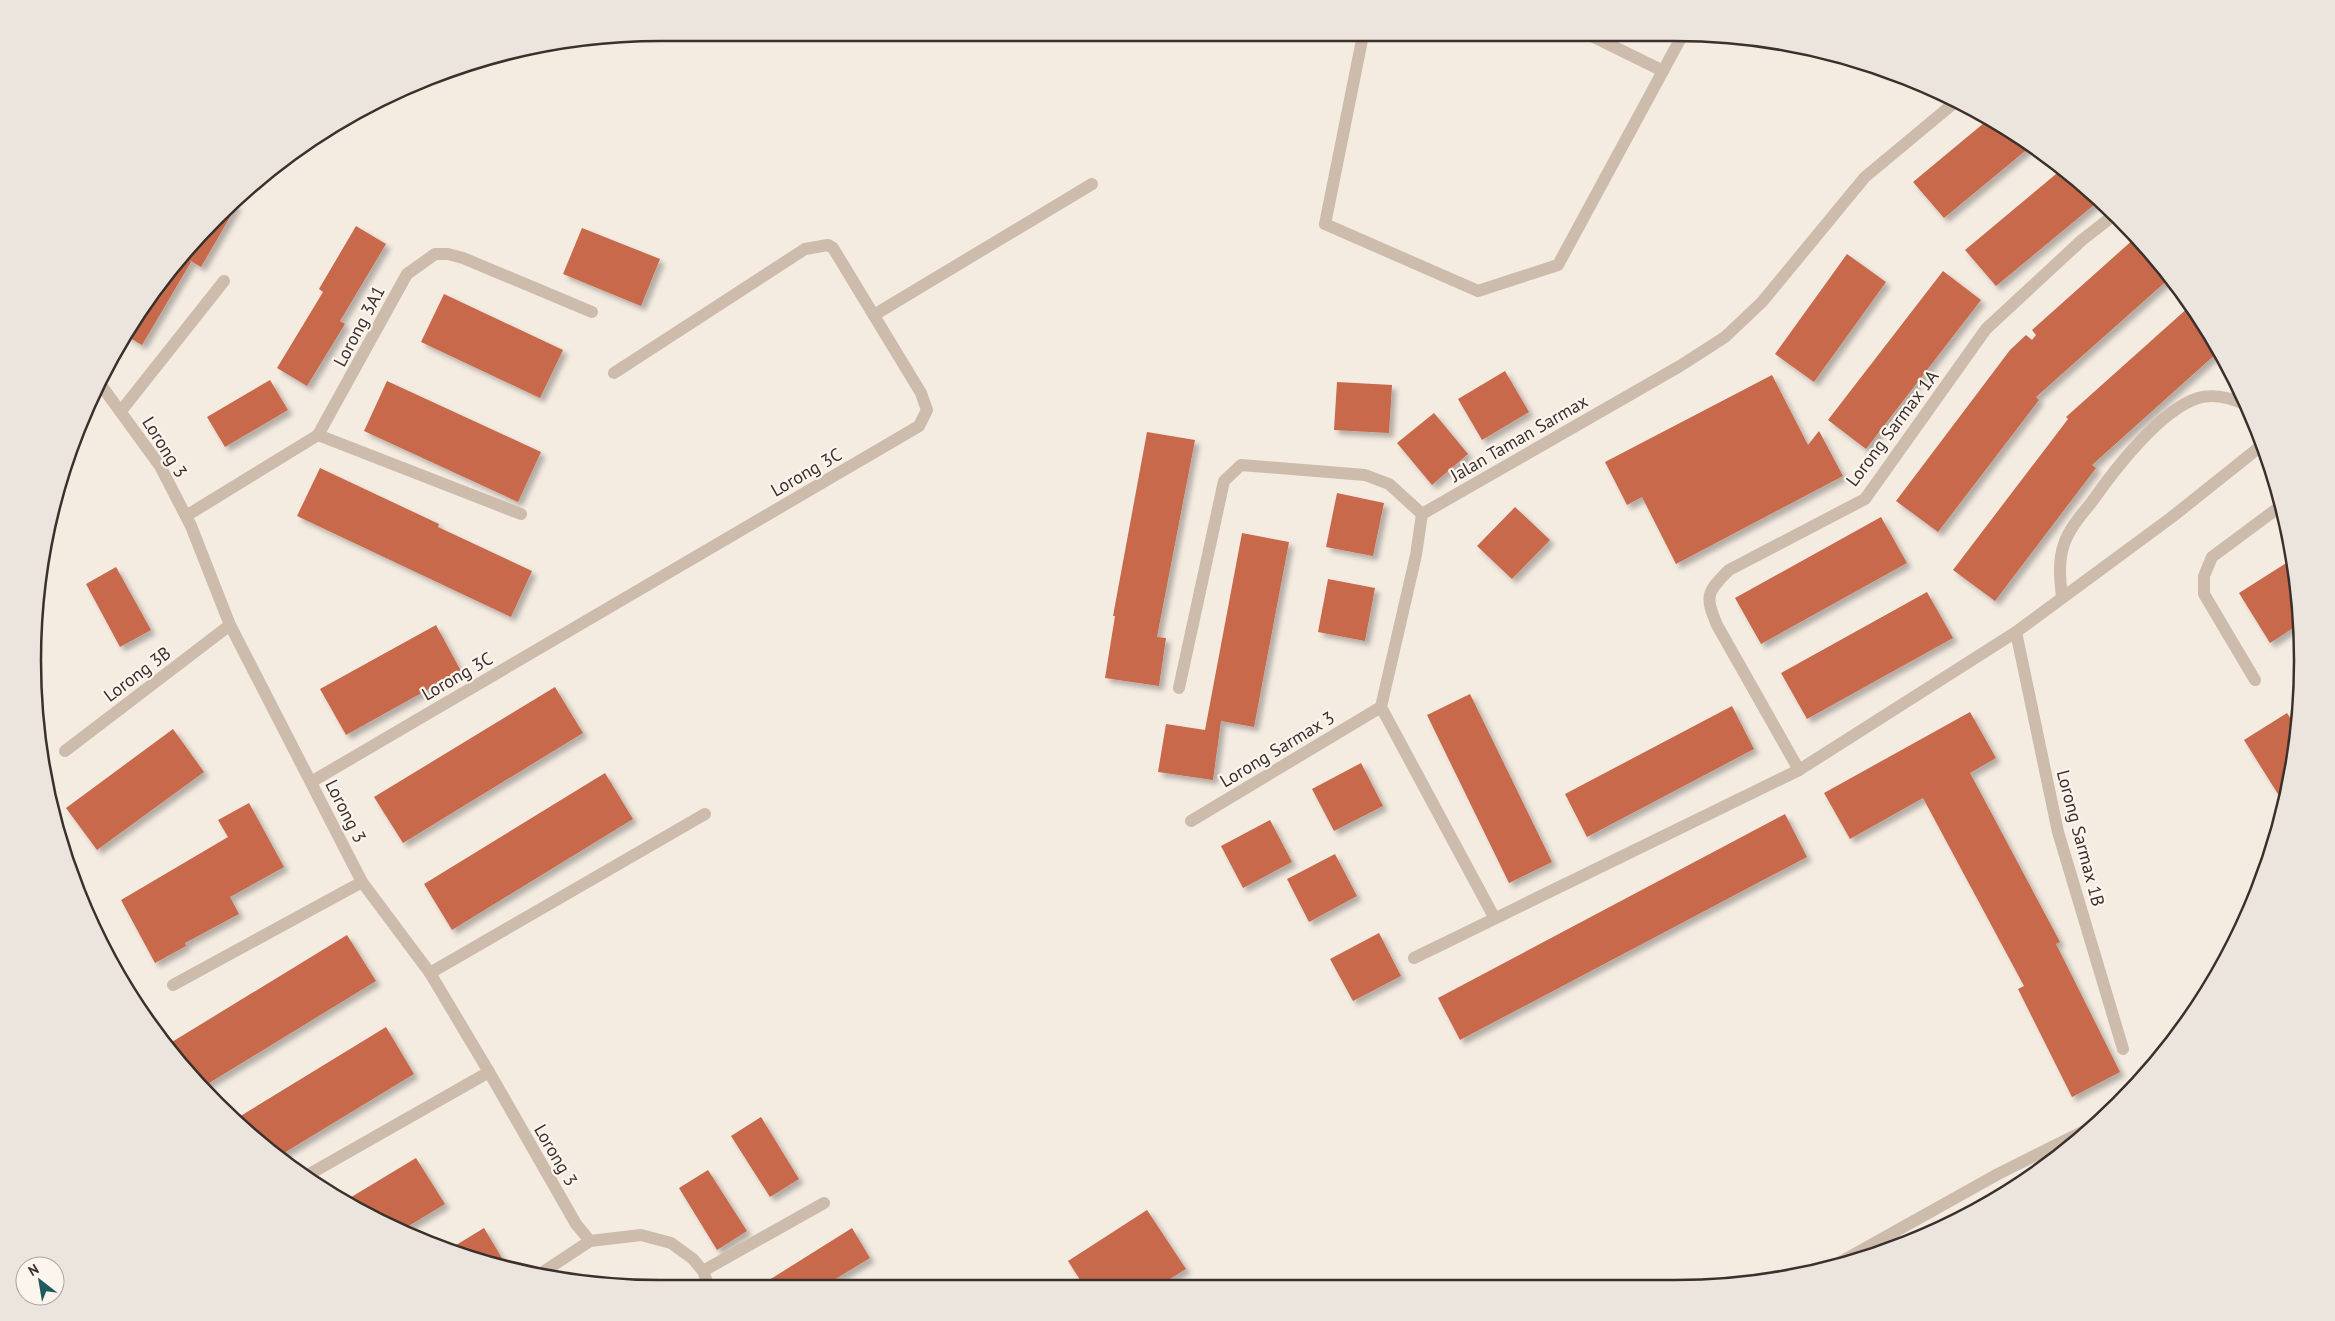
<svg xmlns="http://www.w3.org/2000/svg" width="2335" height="1321" font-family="'PT Sans',sans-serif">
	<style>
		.building { fill: #c8694b; filter: url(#shadow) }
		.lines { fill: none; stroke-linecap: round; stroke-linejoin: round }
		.minor { stroke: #cdbbac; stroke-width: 12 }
		.labels { text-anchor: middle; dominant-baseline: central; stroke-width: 4.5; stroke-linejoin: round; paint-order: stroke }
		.street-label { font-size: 18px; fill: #3b302b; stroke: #fbf5ee }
		.rim { fill: none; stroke: #3b302b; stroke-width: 2.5 }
	</style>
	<defs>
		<filter id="shadow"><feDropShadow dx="4.5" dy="4.5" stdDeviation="2.5" flood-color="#0004"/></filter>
	</defs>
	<rect width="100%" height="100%" fill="#f4ebe1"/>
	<g class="building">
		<path d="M1990 118 2030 147 1944 218 1913 182Z"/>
		<path d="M2062 169 2089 189 2100 200 1996 286 1965 250Z"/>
		<path d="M233 202 237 205 201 267 189 260 191 262 142 345 125 335 138 311 216 217Z"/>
		<path d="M356 226 386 244 340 321 345 324 307 386 277 368 323 292 319 289Z"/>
		<path d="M582 228 660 259 641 306 563 274Z"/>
		<path d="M2135 238 2171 277 2036 397 2039 400 1938 532 1896 501 2010 350 2026 335 2032 340 2036 335 2032 330Z"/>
		<path d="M1847 254 1886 282 1814 382 1775 354Z"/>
		<path d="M1943 271 1981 300 1866 449 1828 420Z"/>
		<path d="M444 294 563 350 540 398 421 342Z"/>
		<path d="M2190 306 2218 352 2092 465 2096 468 1995 601 1953 570 2068 419 2066 417Z"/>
		<path d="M1505 371 1529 412 1482 440 1458 399Z"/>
		<path d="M1772 375 1808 445 1819 431 1843 476 1676 564 1642 497 1627 505 1605 462Z"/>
		<path d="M270 380 288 410 225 447 207 417Z"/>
		<path d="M387 381 541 452 518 502 364 431Z"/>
		<path d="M1337 382 1392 385 1389 433 1334 430Z"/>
		<path d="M1434 413 1468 454 1432 485 1397 443Z"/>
		<path d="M1147 432 1195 440 1157 637 1166 638 1159 686 1105 678 1115 616H1113Z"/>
		<path d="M320 468 439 524 438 527 532 571 511 617 297 516Z"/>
		<path d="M1337 493 1384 503 1373 556 1326 547Z"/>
		<path d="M1515 507 1550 540 1512 579 1477 546Z"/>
		<path d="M1881 517 1907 563 1761 644 1735 598Z"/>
		<path d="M1242 533 1289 542 1254 727 1221 721 1213 780 1158 772 1166 724 1205 730Z"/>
		<path d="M2291 560 2301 623 2270 643 2239 593Z"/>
		<path d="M116 567 151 630 120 647 86 584Z"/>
		<path d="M1328 579 1375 588 1365 641 1318 632Z"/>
		<path d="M1927 592 1953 638 1807 719 1781 673Z"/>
		<path d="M436 625 461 671 346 735 320 689Z"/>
		<path d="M555 687 583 733 403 843 374 797Z"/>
		<path d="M1470 694 1552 862 1509 883 1427 715Z"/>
		<path d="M1732 706 1754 749 1587 837 1565 794Z"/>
		<path d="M1970 712 1996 758 1970 773 2060 942 2056 944 2120 1072 2072 1097 2018 989 2024 986 1923 798 1850 839 1824 793Z"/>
		<path d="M2287 713 2298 730 2297 743 2283 802 2244 740Z"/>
		<path d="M173 729 204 772 97 850 66 808Z"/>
		<path d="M1361 763 1383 806 1334 831 1312 789Z"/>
		<path d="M605 773 633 819 452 930 424 884Z"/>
		<path d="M249 803 284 867 230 897 239 914 185 943 186 946 155 963 121 900 228 837 218 820Z"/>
		<path d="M1785 814 1807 857 1460 1040 1438 998Z"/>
		<path d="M1270 820 1292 862 1243 888 1221 846Z"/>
		<path d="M1335 854 1357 896 1309 922 1287 879Z"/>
		<path d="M1379 933 1401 976 1353 1001 1330 959Z"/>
		<path d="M347 935 376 981 201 1088 188 1074 167 1045Z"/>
		<path d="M386 1027 414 1074 279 1156 247 1133 234 1120Z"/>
		<path d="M761 1117 799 1179 770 1197 731 1136Z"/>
		<path d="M416 1158 445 1204 402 1230 343 1202Z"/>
		<path d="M708 1170 747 1231 717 1250 679 1188Z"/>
		<path d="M1147 1210 1186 1269 1160 1285 1084 1286 1068 1261Z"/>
		<path d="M484 1228 506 1265 459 1255 448 1250Z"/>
		<path d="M852 1228 870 1258 824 1286 758 1287Z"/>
	</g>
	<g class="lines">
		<g class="minor">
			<path d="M1588 34 1663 71"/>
			<path d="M1363 35 1325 224 1478 291 1558 265 1683 34"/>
			<path d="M874 315 1092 184"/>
			<path d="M98 381 160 466 191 526 230 625 362 882 430 973 489 1072 576 1224 590 1241"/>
			<path d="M121 411 224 281"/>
			<path d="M318 435 521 514"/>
			<path d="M186 516 318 435 407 274 435 254H448L463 258 592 312"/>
			<path d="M2062 597C2060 580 2058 561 2064 544 2069 529 2081 515 2091 503 2114 470 2160 410 2198 398 2215 393 2231 398 2246 405"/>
			<path d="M2016 632 2058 832 2123 1049"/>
			<path d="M2255 680 2204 594V576L2212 557 2282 505"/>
			<path d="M1179 688 1224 481 1241 465 1365 475 1389 484 1422 514"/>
			<path d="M65 751 230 625"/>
			<path d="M1799 770 1717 625C1705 596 1706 593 1729 570L1865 499 1986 329 2082 240 2114 215"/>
			<path d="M311 782 919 426 927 410 921 393 833 248 828 245 805 249 614 373"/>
			<path d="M1191 821 1381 707"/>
			<path d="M1494 917 1381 707 1416 555 1422 514 1680 366 1725 337 1762 302 1865 177 1954 103"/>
			<path d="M1414 958 1799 770 2016 632 2172 517 2261 446"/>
			<path d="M430 973 705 814"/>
			<path d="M173 985 362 882"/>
			<path d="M306 1176 489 1072"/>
			<path d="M1837 1264 1998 1174 2090 1128"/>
			<path d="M703 1271 824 1203"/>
			<path d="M543 1272 590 1241 641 1235 671 1243 693 1259 703 1271 709 1287"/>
		</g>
	</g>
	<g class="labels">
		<g class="street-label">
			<text transform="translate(359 326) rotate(-62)">Lorong 3A1</text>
			<text transform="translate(1892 428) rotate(-53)">Lorong Sarmax 1A</text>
			<text transform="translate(1519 438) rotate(-30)">Jalan Taman Sarmax</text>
			<text transform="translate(165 447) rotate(58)">Lorong 3</text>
			<text transform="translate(806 472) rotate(-30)">Lorong 3C</text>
			<text transform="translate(137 674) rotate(-37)">Lorong 3B</text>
			<text transform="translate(457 676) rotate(-30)">Lorong 3C</text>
			<text transform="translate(1277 749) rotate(-31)">Lorong Sarmax 3</text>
			<text transform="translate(346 811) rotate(63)">Lorong 3</text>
			<text transform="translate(2081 838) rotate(75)">Lorong Sarmax 1B</text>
			<text transform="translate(556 1155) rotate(60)">Lorong 3</text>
		</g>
	</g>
	<path d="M0 0H2335V1321H0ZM660 41H1675A619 619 0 0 1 2294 660V661A619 619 0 0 1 1675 1280H660A619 619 0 0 1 41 661V660A619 619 0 0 1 660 41Z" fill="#ece5de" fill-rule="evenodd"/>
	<path class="rim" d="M660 41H1675A619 619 0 0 1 2294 660V661A619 619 0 0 1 1675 1280H660A619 619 0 0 1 41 661V660A619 619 0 0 1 660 41Z"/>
	<g transform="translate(40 1281) rotate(329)"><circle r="24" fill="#fbf5ee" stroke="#aea6a0"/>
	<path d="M0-4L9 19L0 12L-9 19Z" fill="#1f5a5e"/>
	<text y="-8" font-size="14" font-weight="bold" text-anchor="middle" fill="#3b302b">N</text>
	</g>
</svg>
